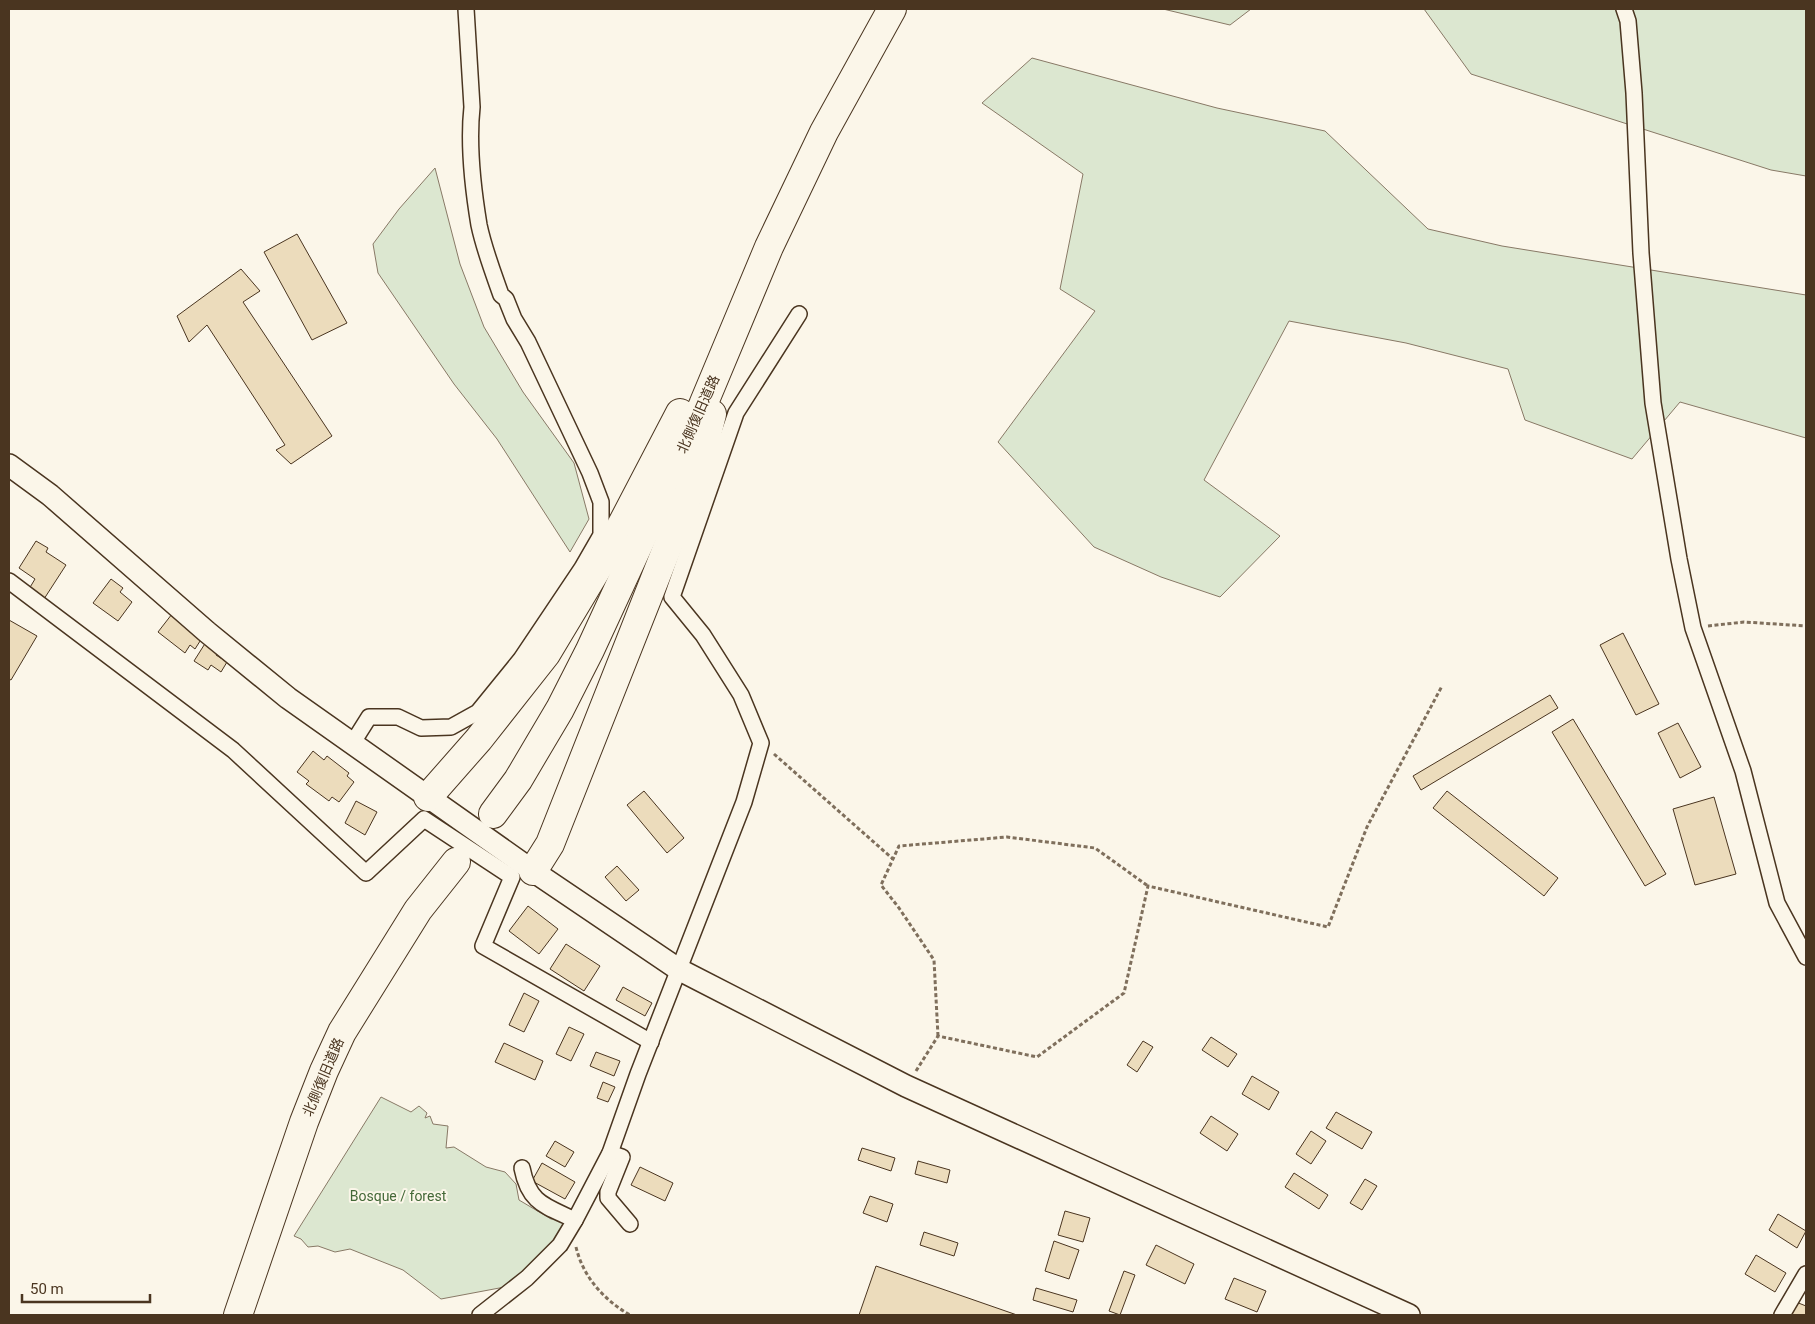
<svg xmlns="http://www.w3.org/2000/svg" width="1815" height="1324" font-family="Roboto,'Noto Sans JP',sans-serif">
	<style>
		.green { fill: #dce7d0; stroke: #887966 }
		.building { fill: #ecdcbc; stroke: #4a3520 }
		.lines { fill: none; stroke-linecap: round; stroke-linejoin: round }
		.street-casing { stroke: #4a3520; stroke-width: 18 }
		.secondary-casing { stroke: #4a3520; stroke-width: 24 }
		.highway-casing { stroke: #4a3520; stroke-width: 30 }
		.path { stroke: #7f6f5c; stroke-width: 3; stroke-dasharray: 4 2.5; stroke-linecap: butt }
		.street { stroke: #fbf6e9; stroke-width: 15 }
		.secondary { stroke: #fbf6e9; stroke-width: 21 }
		.highway { stroke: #fbf6e9; stroke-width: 28 }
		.labels { text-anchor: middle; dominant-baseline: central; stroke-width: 4; stroke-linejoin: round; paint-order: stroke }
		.street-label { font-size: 14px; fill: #4a3520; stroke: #fbf6e9 }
		.park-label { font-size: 14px; fill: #436837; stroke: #fbf6e9 }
	</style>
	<rect width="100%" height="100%" fill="#fbf6e9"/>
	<g class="green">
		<path d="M1163 9H1251L1230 25Z"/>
		<path d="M1424 9H1806V176L1771 170 1471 74Z"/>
		<path d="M1032 58 1217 108 1325 131 1428 229 1502 246 1806 295V438L1680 402 1632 459 1525 420 1508 369 1406 343 1289 321 1204 480 1280 536 1220 597 1161 577 1094 547 998 442 1095 311 1060 289 1083 174 982 103Z"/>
		<path d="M435 168 460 264 484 327 523 392 574 463 589 519 570 552 497 439 454 384 378 273 373 244 399 209Z"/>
		<path d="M381 1097 411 1112 419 1106 427 1113 425 1118 430 1116 433 1124 448 1126 446 1148 454 1147 486 1167 505 1172 516 1184 519 1200 551 1219 583 1216 510 1286 441 1299 403 1270 350 1249 335 1252 318 1246 308 1247 301 1239 294 1236Z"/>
	</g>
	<g class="building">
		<path d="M297 234 347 323 312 340 264 252Z"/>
		<path d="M241 269 260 291 243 302 332 436 291 464 276 450 285 445 207 325 189 342 177 316Z"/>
		<path d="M36 541 48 548 46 552 66 565 44 599 29 589 35 579 19 568Z"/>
		<path d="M111 579 123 588 120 592 132 602 118 621 93 603Z"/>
		<path d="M172 614 202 638 195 649 190 645 185 653 158 632Z"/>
		<path d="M9 620 37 636 11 680 9 679Z"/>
		<path d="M1623 633 1659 704 1636 715 1600 645Z"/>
		<path d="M206 642 219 650 216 655 227 662 221 672 211 665 208 670 194 661Z"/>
		<path d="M1550 695 1558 708 1421 790 1413 776Z"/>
		<path d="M1573 719 1666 874 1645 886 1552 732Z"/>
		<path d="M1678 723 1701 767 1680 778 1658 733Z"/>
		<path d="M313 751 324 760 327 756 349 773 347 776 354 782 339 802 332 797 329 801 306 784 309 781 297 772Z"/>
		<path d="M644 791 684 838 667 853 627 805Z"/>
		<path d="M1447 791 1558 878 1544 896 1433 808Z"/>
		<path d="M1714 797 1736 874 1695 885 1673 809Z"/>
		<path d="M356 801 377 812 365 835 345 823Z"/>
		<path d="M617 866 639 890 626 901 605 877Z"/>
		<path d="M528 906 558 929 539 954 509 931Z"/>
		<path d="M566 944 600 966 584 991 550 969Z"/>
		<path d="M623 987 652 1003 645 1016 616 1000Z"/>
		<path d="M524 993 539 1001 524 1032 509 1025Z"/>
		<path d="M569 1027 584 1034 571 1061 556 1054Z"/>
		<path d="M1211 1037 1237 1054 1228 1067 1202 1050Z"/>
		<path d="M1143 1041 1153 1047 1137 1072 1127 1065Z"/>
		<path d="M504 1043 543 1061 535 1080 495 1062Z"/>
		<path d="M596 1052 620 1061 614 1076 590 1066Z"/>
		<path d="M1252 1076 1279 1092 1269 1110 1242 1094Z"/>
		<path d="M603 1082 615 1087 608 1102 597 1098Z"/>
		<path d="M1336 1112 1372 1132 1362 1149 1326 1128Z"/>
		<path d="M1211 1116 1238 1134 1227 1151 1200 1133Z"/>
		<path d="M1311 1131 1326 1141 1311 1164 1296 1154Z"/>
		<path d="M555 1141 574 1152 565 1167 546 1156Z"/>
		<path d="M862 1148 895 1158 891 1171 858 1160Z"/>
		<path d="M918 1161 950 1170 947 1183 915 1174Z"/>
		<path d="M542 1163 575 1182 565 1199 532 1181Z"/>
		<path d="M640 1167 673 1183 665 1201 631 1185Z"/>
		<path d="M1294 1173 1328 1195 1319 1209 1285 1187Z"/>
		<path d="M1365 1179 1377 1186 1362 1210 1350 1203Z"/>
		<path d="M870 1196 893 1204 887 1222 863 1213Z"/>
		<path d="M1065 1211 1090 1218 1083 1242 1058 1235Z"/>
		<path d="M1778 1214 1806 1231 1797 1248 1769 1230Z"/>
		<path d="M924 1232 958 1243 954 1256 920 1245Z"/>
		<path d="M1054 1241 1079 1250 1069 1279 1045 1271Z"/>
		<path d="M1156 1245 1194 1264 1185 1284 1146 1265Z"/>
		<path d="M1756 1255 1786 1273 1775 1292 1745 1274Z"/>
		<path d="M876 1266 1017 1315H859Z"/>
		<path d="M1124 1271 1135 1275 1120 1315 1109 1311Z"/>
		<path d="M1234 1278 1266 1291 1257 1312 1225 1299Z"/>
		<path d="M1036 1288 1077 1300 1073 1312 1033 1300Z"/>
		<path d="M1796 1302 1806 1306V1315H1790Z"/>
	</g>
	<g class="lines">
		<defs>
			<g id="street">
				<path d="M1624 9 1628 21 1634 93 1641 253 1653 403 1679 559 1693 628 1743 771 1777 903 1806 957"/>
				<path d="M9 581 233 750 366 873 424 819 512 877 483 946 651 1042"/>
				<path d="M352 744 369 717H398L421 728 451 727 478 712 521 659 582 568 601 535V502L590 473 528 342 514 319 506 299 501 295C493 272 484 249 479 225 473 189 468 144 472 107L466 9"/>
				<path d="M610 1153 622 1157 608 1192V1198L630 1224"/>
				<path d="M522 1168C529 1204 546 1206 575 1220"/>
				<path d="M480 1315 527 1278 560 1245 575 1220 610 1153 638 1074 744 802 761 743 741 695 703 635 672 597 736 413 799 314"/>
				<path d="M1782 1315 1806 1274"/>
			</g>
			<path id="secondary" d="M9 465 50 495 207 632 288 698 533 871 678 969 906 1086 1409 1315"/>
			<g id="highway">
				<path d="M428 797 479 739 546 654 609 549 680 413"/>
				<path d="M493 814 518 780 560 709 590 650 703 405 769 247 824 132 892 9"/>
				<path d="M533 871 550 844 698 470 712 414"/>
				<path d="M238 1315 304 1122 324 1071 342 1032 418 910 456 862"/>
			</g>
		</defs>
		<use href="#street" class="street-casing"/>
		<use href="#secondary" class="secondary-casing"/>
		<use href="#highway" class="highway-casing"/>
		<g class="path">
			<path d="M1708 626 1744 622 1806 626"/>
			<path d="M774 754 893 859"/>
			<path d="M938 1036 934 960 899 908 881 885 899 846 1007 837 1095 848 1148 886"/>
			<path d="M916 1071 938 1036 1037 1057 1124 993 1148 886 1328 927 1367 827 1442 686"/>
			<path d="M576 1247C583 1277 604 1300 630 1315"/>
		</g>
		<use href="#street" class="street"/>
		<use href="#secondary" class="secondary"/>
		<use href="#highway" class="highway"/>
	</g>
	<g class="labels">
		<g class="street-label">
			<text transform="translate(698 414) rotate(-66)">北側復旧道路</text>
			<text transform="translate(323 1077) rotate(-67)">北側復旧道路</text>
		</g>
		<g class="park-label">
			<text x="398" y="1196">Bosque / forest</text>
		</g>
	</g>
	<rect width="1815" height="1324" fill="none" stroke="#4a3520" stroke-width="20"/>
	<path d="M22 1294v8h128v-8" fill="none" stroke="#4a3520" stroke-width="2.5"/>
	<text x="30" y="1294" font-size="15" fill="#4a3520" stroke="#fbf6e9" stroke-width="4" paint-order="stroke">50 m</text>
</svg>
